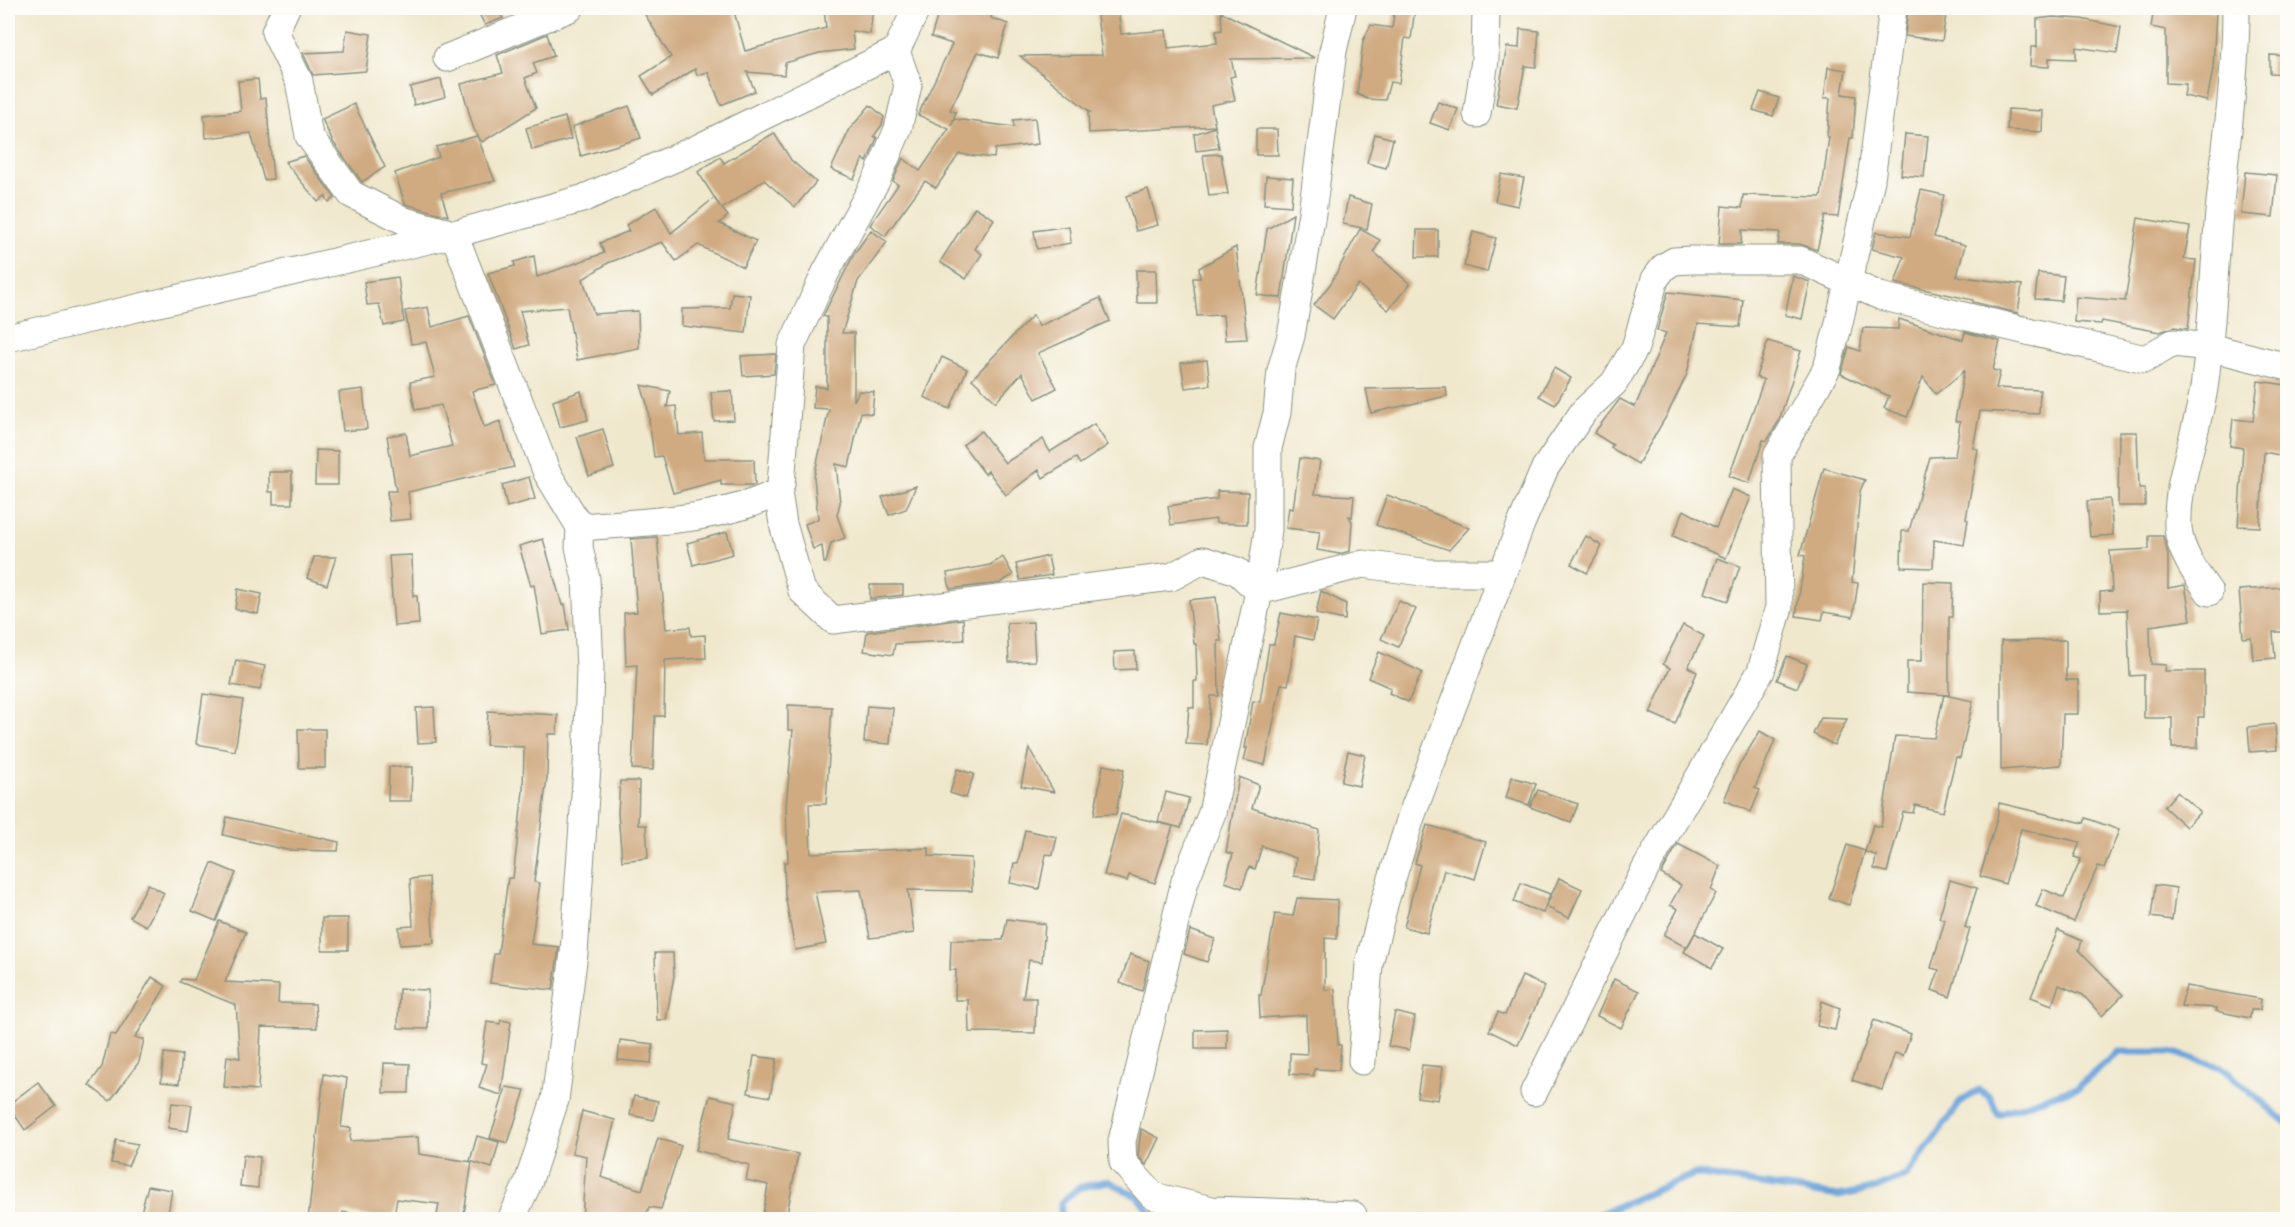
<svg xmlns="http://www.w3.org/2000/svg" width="2295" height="1227" font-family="'IM FELL Great Primer',serif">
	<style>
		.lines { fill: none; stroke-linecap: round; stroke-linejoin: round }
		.stream { stroke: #6ba3da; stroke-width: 7 }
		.building { fill: #d0ab82 }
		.minor-casing { stroke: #889280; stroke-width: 29 }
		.minor { stroke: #fff; stroke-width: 27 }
	</style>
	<rect width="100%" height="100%" fill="#fdfcf7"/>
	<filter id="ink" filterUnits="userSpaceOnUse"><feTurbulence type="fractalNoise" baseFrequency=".0167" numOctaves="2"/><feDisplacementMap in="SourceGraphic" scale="12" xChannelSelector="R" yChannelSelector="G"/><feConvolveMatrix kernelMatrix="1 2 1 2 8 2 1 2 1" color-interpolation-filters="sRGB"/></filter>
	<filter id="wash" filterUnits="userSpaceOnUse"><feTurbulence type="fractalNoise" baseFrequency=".008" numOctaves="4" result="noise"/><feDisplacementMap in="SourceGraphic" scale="24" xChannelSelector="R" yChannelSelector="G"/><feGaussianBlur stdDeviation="1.35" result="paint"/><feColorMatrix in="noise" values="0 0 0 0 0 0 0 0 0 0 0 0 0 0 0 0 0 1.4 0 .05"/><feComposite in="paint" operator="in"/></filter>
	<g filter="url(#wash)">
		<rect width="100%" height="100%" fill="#f0e8cd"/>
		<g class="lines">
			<g class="stream">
				<path d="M1061 1220V1203L1078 1188 1108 1181 1138 1197 1156 1220"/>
				<path d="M1585 1220 1695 1174 1839 1196 1876 1188 1907 1175 1962 1100 1979 1090 1990 1097 1998 1114 2078 1087 2118 1052H2171L2221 1067 2288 1124"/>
			</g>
		</g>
		<g id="blocks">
			<g class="building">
				<path d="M476 8H497L503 18 485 25Z"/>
				<path d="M641 8H733L745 51 826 28 824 8H873L870 34 852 31 854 49 819 53 785 63 784 75 747 72 755 91 721 105 708 72 697 75 695 69 653 95 641 76 671 57Z"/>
				<path d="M940 8H993L991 18 1008 24 998 58 978 52 950 110 956 112 951 126 955 119 1014 127 1013 120 1035 118 1038 144 995 149 994 158 959 154 936 188 925 181 885 236 870 225 898 185 893 181 903 158 920 171 949 129 918 115 952 44 931 37Z"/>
				<path d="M1096 8H1118L1121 34 1166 30 1168 48 1217 43 1216 31 1222 30 1221 12 1315 58 1231 59 1235 76 1230 77 1235 100 1211 105 1215 126 1089 133 1088 112H1090L1020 56 1102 55Z"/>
				<path d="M1395 8H1415L1411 39 1405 38 1399 83 1390 82 1385 100 1367 99 1357 94 1363 41 1371 25 1392 28Z"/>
				<path d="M1908 8H1947L1942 41 1905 36Z"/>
				<path d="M2154 8 2216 11 2213 69 2207 101 2184 96 2186 84 2166 83V30L2151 27Z"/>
				<path d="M2053 17 2081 19 2121 27 2117 53 2076 47V59L2049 58V67L2030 66 2031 47H2037V19Z"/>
				<path d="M1520 29 1539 31 1536 67 1525 66 1517 108 1496 104 1507 47 1519 48Z"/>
				<path d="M347 30 371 34 366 71 313 75 303 53 344 51Z"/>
				<path d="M547 34 554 56 533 63 537 73 525 78 536 108 482 142 474 130 461 84 503 73 497 55Z"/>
				<path d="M2270 55 2288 56V74L2270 73Z"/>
				<path d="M1828 67 1846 70 1842 94 1856 96 1853 138H1850L1838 217 1825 216 1817 250 1800 244H1778L1780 232 1742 230 1741 244H1719L1722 206 1742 208 1743 195 1821 197 1829 137H1827L1830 98H1824Z"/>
				<path d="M258 79 260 99 266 98 273 179 264 180 251 133 206 138 204 115 241 111 238 81Z"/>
				<path d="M441 79 445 97 414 105 410 87Z"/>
				<path d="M1760 92 1779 98 1773 116 1753 110Z"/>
				<path d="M1438 102 1458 109 1450 130 1430 123Z"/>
				<path d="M354 104 385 167 362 182 333 142 322 119Z"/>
				<path d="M870 105 884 117 882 125 874 136 877 138 867 162 863 159 854 179 831 169 850 129Z"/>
				<path d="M629 106 641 138 581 156 572 127Z"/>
				<path d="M2008 109 2043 111 2042 132 2007 130Z"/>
				<path d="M565 117 571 139 532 150 526 128Z"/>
				<path d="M1215 127 1219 148 1196 151 1194 134Z"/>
				<path d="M1256 129H1277L1278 155H1256Z"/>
				<path d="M774 133 791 160 816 182 795 207 764 180 722 209 728 216 719 223 756 241 743 267 698 245 676 261 662 242 608 263 583 279 594 314 638 311 639 348 577 360 567 307 520 311 529 345 516 349 488 273 515 266 514 262 534 256 537 277 604 253 600 243 629 231 626 225 656 207 671 233 714 198 721 208 698 172 720 157 724 163Z"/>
				<path d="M1375 134 1393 139 1386 168 1367 163Z"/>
				<path d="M1905 134 1928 136 1924 177 1901 175Z"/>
				<path d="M477 136 495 181 441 193 448 216 405 204 395 173 439 157 436 147Z"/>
				<path d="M1221 154 1228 194 1209 196 1203 155Z"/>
				<path d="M304 156 335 198 329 202 325 196 318 202 285 162Z"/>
				<path d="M2245 172 2277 175 2273 217 2241 214Z"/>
				<path d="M1501 174 1524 178 1518 206 1495 201Z"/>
				<path d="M1266 176 1293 178 1291 206 1264 204Z"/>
				<path d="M1148 189 1158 225 1136 231 1126 196Z"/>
				<path d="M1921 190 1944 195 1934 237 1965 245 1957 276 2022 285 2018 313 1973 302V300L1895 283 1904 257 1872 249 1876 232 1910 237Z"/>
				<path d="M1348 197 1372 204 1367 229 1343 224Z"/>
				<path d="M975 207 994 219 975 249 982 254 966 279 940 262Z"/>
				<path d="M1293 214 1281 298 1257 295 1267 229Z"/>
				<path d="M2138 218 2190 227 2184 259 2196 260 2188 329 2174 327 2160 332 2102 321 2101 324 2074 322 2076 297 2125 301Z"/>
				<path d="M1069 226 1071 243 1037 249 1034 231Z"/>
				<path d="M1360 229 1380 240 1374 252 1410 284 1388 310 1358 284 1333 319 1314 305 1331 283Z"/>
				<path d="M871 230 887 242 858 281 842 333H854V401L859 391 874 392 872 414 861 412 849 467 836 464 840 503 837 515 845 538 831 543 826 563H824L822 546 813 549 805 524 818 519 814 477 829 409 813 408 815 386 827 388V317L823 316 854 254Z"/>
				<path d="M1417 230H1438V257H1416Z"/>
				<path d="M1473 232 1496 238 1487 272 1464 266Z"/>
				<path d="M1236 247 1247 339 1225 340 1223 315 1197 316 1193 278H1200L1199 268Z"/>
				<path d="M1136 270H1156L1157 303H1137Z"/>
				<path d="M2038 273 2064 276 2061 301 2035 299Z"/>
				<path d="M1793 276 1810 282 1802 319 1785 315Z"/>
				<path d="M398 277 404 322 384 326 379 304 367 305 364 282Z"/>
				<path d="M1668 292 1743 300 1740 327 1698 324 1687 374 1667 415 1638 464 1611 448 1613 445 1594 433 1620 399 1635 407 1666 333 1657 330Z"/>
				<path d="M732 293 750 295 746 333 682 326V309L730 308Z"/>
				<path d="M1100 298 1110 321 1038 353 1057 388 1036 399 1022 373 996 402 972 379 1033 315 1039 326Z"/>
				<path d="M428 307 432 327 469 316 496 385 472 391 484 427 500 421 514 467 408 492 411 519 390 521 387 491H396L387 436 406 433 410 456 452 446 441 405 415 410 410 382 435 377 426 342 411 344 405 311Z"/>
				<path d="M1899 319 1963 340 1965 332 2000 341 1993 370 2000 372 1996 388 2040 390 2039 414 1980 411 1973 448 1978 449 1966 519 1968 520 1964 545 1934 540 1933 568 1901 567 1902 531H1909L1930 457 1955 456 1960 422 1955 421 1964 371 1936 394 1923 377 1907 417 1884 408 1889 396 1841 374 1849 347 1860 351 1863 328 1898 329Z"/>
				<path d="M1768 341 1801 351 1779 421 1767 441 1763 440 1749 483 1729 476 1764 380 1756 377Z"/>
				<path d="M776 354 774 374 743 376 741 356Z"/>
				<path d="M942 357 967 369 950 409 924 397Z"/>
				<path d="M1207 360 1210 385 1185 388 1181 363Z"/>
				<path d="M1554 368 1571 378 1555 405 1539 396Z"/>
				<path d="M2258 381 2286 385 2281 434 2288 436V438L2284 456 2264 452 2260 527 2238 526 2243 448 2230 446 2233 419 2253 421Z"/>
				<path d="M641 385 670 391 667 407 676 406 679 435 702 433 704 459H754L755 485H721V480L673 493 662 456 654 457 647 404Z"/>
				<path d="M1446 387 1447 396 1371 413 1366 389Z"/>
				<path d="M363 389 367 429 343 431 339 392Z"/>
				<path d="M581 391 588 420 560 427 553 401Z"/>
				<path d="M732 391 734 420 714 421 711 392Z"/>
				<path d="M1094 424 1108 445 1080 464 1076 458 1043 478 1039 470 1006 495 988 471 985 474 963 445 981 431 1005 463 1043 439 1050 452Z"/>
				<path d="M603 429 614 468 589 476 577 437Z"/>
				<path d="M2119 432H2137L2139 488H2145V506H2118Z"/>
				<path d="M316 450 338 451V485H315Z"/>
				<path d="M1300 458 1320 461 1315 494 1354 496 1352 517 1349 516 1352 522 1350 551 1339 554 1317 550 1320 532 1286 528 1289 508 1293 509Z"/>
				<path d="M1824 468 1865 480 1860 491 1852 582 1858 583 1853 617 1824 612 1822 620 1796 616 1805 556 1800 555Z"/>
				<path d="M269 472H292V504H273V492H269Z"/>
				<path d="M529 477 535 499 507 507 502 485Z"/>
				<path d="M916 486 906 509 889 515 882 497Z"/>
				<path d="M1732 489 1751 497 1726 558 1673 536 1684 510 1716 528Z"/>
				<path d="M1217 491 1248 492 1247 524 1216 523V519L1171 525 1168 506 1217 499Z"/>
				<path d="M1387 495 1413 505 1469 528 1449 550 1376 525Z"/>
				<path d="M2110 499 2113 535 2090 537 2087 501Z"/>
				<path d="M727 532 733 554 693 565 687 543Z"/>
				<path d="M1586 536 1602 546 1587 573 1571 564Z"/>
				<path d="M2149 536H2163L2168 554V588L2185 585 2191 620 2150 626 2151 664 2166 665 2165 671H2204V717H2198V748H2172V718H2144V675L2130 676 2127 610 2100 611V592L2112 591 2110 551 2149 549Z"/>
				<path d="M657 537 666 629 690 627 691 636 705 635 706 658 665 660 664 716H655L653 770 632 769 637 665 626 666 624 613 637 612 631 539Z"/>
				<path d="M543 539 562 605 565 604 569 630 542 634 534 585 531 586 519 546Z"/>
				<path d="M412 555 413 596H417L419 624 394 626 389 556Z"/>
				<path d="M1048 556 1052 575 1020 580 1016 564Z"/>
				<path d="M314 557H336L327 585 307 578Z"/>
				<path d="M1003 557 1013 575 1000 583 950 589 947 573 990 565Z"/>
				<path d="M1717 558 1740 566 1728 601 1705 593Z"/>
				<path d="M1923 582 1953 583 1952 617H1949V695L1907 692V661H1922Z"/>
				<path d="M870 585H903V595L870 599Z"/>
				<path d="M2282 587 2287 632H2273L2275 658 2253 660 2251 637 2243 638 2239 590Z"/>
				<path d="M238 589 262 594 258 614 235 609Z"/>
				<path d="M1321 591 1346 604 1345 620 1316 614Z"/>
				<path d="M1216 597 1221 641H1218L1219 696H1211L1207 745 1186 744 1189 707 1194 708V681H1197L1196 644H1194L1189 600Z"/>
				<path d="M1399 601 1416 609 1398 647 1381 639Z"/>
				<path d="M1281 613 1317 620 1313 640 1295 636 1288 685 1281 684 1265 765 1244 760 1247 748H1245L1253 701 1260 702 1269 644H1274Z"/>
				<path d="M963 619 964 640 895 644 893 655 864 651 867 632Z"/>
				<path d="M1033 622 1035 661 1009 662 1007 623Z"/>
				<path d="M1683 625 1704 636 1688 667 1697 672 1675 724 1650 713 1670 668 1663 664Z"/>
				<path d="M2066 640V680H2078V714H2063L2061 765 2001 770V641Z"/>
				<path d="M1135 651 1136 669 1115 670 1114 652Z"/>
				<path d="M1379 652 1422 672 1408 702 1389 693 1391 688 1368 678Z"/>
				<path d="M1787 656 1807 664 1797 688 1777 680Z"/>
				<path d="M236 660 265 666 260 690 231 685Z"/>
				<path d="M203 694 243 700 235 751 196 744Z"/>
				<path d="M1944 695 1973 701 1960 758 1956 757 1943 812 1915 805 1913 813 1903 812 1887 872 1874 869 1876 855 1865 852 1873 825 1881 827 1895 736 1934 738Z"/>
				<path d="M788 705 832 707 826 804H809L811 853 929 848V856L971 858 972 891 908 890 914 933 870 938 861 890 815 892 826 944 795 950 785 895 784 862H788L786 806 793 730H788Z"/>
				<path d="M867 706 893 708 890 744 864 742Z"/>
				<path d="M434 707 436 742 418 743 416 708Z"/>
				<path d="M488 711 558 715 557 734H548L547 777 534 882 540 883 531 944 559 947 553 990 490 983 494 954H498L508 878H513L523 791 524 747 486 745Z"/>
				<path d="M1821 718 1847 719 1834 745 1813 734Z"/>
				<path d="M2275 724 2277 750 2250 752 2248 727Z"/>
				<path d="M298 729H325V768H299Z"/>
				<path d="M1760 731 1775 740 1755 788 1760 790 1751 812 1724 800 1739 765Z"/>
				<path d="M1029 748 1054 792 1021 786Z"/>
				<path d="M1348 751 1365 755 1359 786 1341 782Z"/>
				<path d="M1103 765 1124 769 1116 814 1094 815Z"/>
				<path d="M389 767H412L411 801H388Z"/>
				<path d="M957 769 974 774 966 798 950 793Z"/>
				<path d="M1239 777 1259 785 1252 808 1319 830 1315 879 1294 876 1296 858 1262 846 1255 869 1249 867 1242 888 1225 882 1233 854 1226 852Z"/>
				<path d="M1512 777 1536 784 1529 805 1506 798Z"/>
				<path d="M620 781H639L638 825H646L648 858 622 861 618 813Z"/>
				<path d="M1538 790 1578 804 1571 822 1530 807Z"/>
				<path d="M1166 792 1189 798 1181 828 1158 822Z"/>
				<path d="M2177 792 2200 812 2186 827 2164 807Z"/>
				<path d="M1999 803 2084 823 2086 818 2119 830 2104 868 2098 866 2074 922 2036 906 2043 889 2064 898 2081 859 2074 857 2080 842 2021 829 2005 884 1980 876 1997 819Z"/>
				<path d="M1121 814 1173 826 1155 883 1129 875 1127 881 1104 875Z"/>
				<path d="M227 817 339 842 338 851 287 850 223 835Z"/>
				<path d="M1427 825 1486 842 1475 879 1444 870 1427 933 1404 927 1420 865 1415 863Z"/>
				<path d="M1025 830 1057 837 1053 855 1046 854 1039 889 1010 883 1014 863H1018Z"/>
				<path d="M1678 844 1720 866 1711 890 1716 893 1687 948 1664 935 1678 909 1670 905 1681 885 1661 874Z"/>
				<path d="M1847 845 1865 851 1849 905 1829 898Z"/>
				<path d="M212 863 236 873 216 921 192 911Z"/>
				<path d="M429 877 434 943 400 945 399 927 413 926 410 879Z"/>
				<path d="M1559 878 1582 889 1569 918 1546 907Z"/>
				<path d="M1950 880 1977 888 1965 927 1970 929 1950 997 1932 990 1939 970 1931 968 1945 920 1939 918Z"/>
				<path d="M1521 883 1550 894 1543 913 1514 902Z"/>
				<path d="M148 884 164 893 146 926 130 917Z"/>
				<path d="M2155 885 2176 888 2172 920 2151 917Z"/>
				<path d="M1297 898 1338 900 1337 939 1325 938V990L1335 989 1338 1045H1341L1339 1070 1314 1069V1076L1290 1074V1053L1307 1054 1306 1015 1260 1018 1259 995H1261L1275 914 1293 916Z"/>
				<rect x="322" y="918" width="26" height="32"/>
				<path d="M1007 919 1045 924 1042 962 1029 960 1023 998H1036L1035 1033 969 1032 968 1000H955L956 970H950L951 940H1003Z"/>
				<path d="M219 921 246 932 225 982 279 985 278 1003 315 1004 317 1028 261 1027 258 1090 224 1087 227 1056 240 1058 236 1005 180 982 181 979 194 980Z"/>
				<path d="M1190 930 1215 939 1207 962 1184 954Z"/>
				<path d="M2058 930 2082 941 2079 950 2123 995 2102 1016 2083 995 2059 985 2052 1005 2031 997Z"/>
				<path d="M1695 933 1723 949 1712 968 1684 952Z"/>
				<path d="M655 953H673L674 976 666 1020H657Z"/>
				<path d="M1130 954 1149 961 1142 991 1120 983Z"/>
				<path d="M1522 976 1545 986 1518 1045 1489 1031 1498 1012 1505 1015Z"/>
				<path d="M152 977 166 986 135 1038 144 1039 139 1062 110 1101 89 1085 102 1067 110 1034 116 1035Z"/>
				<path d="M1614 979 1639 991 1621 1028 1597 1016Z"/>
				<path d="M2186 986 2261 999 2260 1010H2251L2250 1018 2216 1011 2217 1008 2181 1006Z"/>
				<path d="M399 989 428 990V1029L398 1028Z"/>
				<path d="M1822 1001 1840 1008 1835 1030 1817 1026Z"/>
				<path d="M1395 1012 1415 1017 1409 1050 1388 1046Z"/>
				<path d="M501 1020 511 1022 501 1095 479 1088 487 1064 481 1063 487 1022 500 1024Z"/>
				<path d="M1874 1020 1911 1034 1903 1056 1895 1053 1882 1090 1852 1080Z"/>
				<path d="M1227 1029V1049H1195V1030Z"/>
				<path d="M620 1040 653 1044 651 1063 618 1060Z"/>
				<path d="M164 1053 182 1055 179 1084 161 1082Z"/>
				<path d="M754 1056 777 1059 770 1097 748 1093Z"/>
				<path d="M384 1063 410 1064 409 1093H383Z"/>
				<path d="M1422 1065 1443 1067 1438 1100 1417 1097Z"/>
				<path d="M324 1074 347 1078 341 1127 351 1128 350 1141 418 1137 419 1154 472 1162 463 1220 437 1215 439 1204 397 1199 393 1220 343 1212 342 1220H308Z"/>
				<path d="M38 1082 56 1106 25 1130 8 1105Z"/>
				<path d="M506 1087 525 1090 508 1143 490 1138Z"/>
				<path d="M634 1096 658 1101 654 1120 630 1115Z"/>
				<path d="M710 1096 736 1102 728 1139 798 1154 786 1220H762L768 1185 746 1180 749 1165 696 1150Z"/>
				<path d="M172 1103 192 1105 188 1131 168 1128Z"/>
				<path d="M582 1111 615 1120 601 1177 642 1190 658 1138 681 1146 661 1209 649 1207 645 1220H582L586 1156 572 1153Z"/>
				<path d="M1141 1129 1159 1138 1146 1165 1138 1156Z"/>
				<path d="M477 1136 499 1142 492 1168 470 1161Z"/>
				<path d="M116 1140 138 1144 128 1166 111 1163Z"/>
				<path d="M243 1155 260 1157 258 1188 240 1186Z"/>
				<path d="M148 1186 172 1190 167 1220H139Z"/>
			</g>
		</g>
	</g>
	<g filter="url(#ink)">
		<use href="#blocks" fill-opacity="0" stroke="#889280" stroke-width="1.5"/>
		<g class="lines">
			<defs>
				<g id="minor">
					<path d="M286 8 275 32 299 81 309 136 351 194 405 221 450 233"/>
					<path d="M1343 8 1333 51 1312 213 1291 336 1281 370 1277 413 1268 448V530L1259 591 1212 813 1185 881 1122 1141 1123 1162 1153 1196 1212 1210 1353 1215V1220"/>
					<path d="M896 51 908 85 898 129 877 179 826 272 792 345 781 484 778 492 783 524 802 591 833 620 1171 577 1203 560 1237 571 1259 591 1363 564 1429 573H1502"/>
					<path d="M447 58 570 8"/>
					<path d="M1477 114 1485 60 1486 8"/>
					<path d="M454 234 547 473 580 527 579 547 586 579 590 668 587 767 574 953 555 1100 528 1183 511 1220"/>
					<path d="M8 338 454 234 582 199 698 148 896 51 917 8"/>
					<path d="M580 527C643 522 721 521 778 492"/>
					<path d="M2209 592C2196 574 2179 550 2178 527 2176 481 2197 434 2204 388 2212 330 2214 271 2219 212 2226 144 2236 76 2236 8"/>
					<path d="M1362 1061 1369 964 1385 901 1411 817 1521 524 1545 468 1584 411 1614 383 1635 348 1655 279 1664 267 1674 261 1691 260H1800L1880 296 2145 359 2173 343 2209 347 2288 367"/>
					<path d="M1534 1092 1646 868 1761 671 1779 607 1777 456 1827 368 1838 327 1871 180 1893 8"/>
				</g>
			</defs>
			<use href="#minor" class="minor-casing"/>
			<use href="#minor" class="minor"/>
		</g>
	</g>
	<rect width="2295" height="1227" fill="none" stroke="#fdfcf7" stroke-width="30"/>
</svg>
